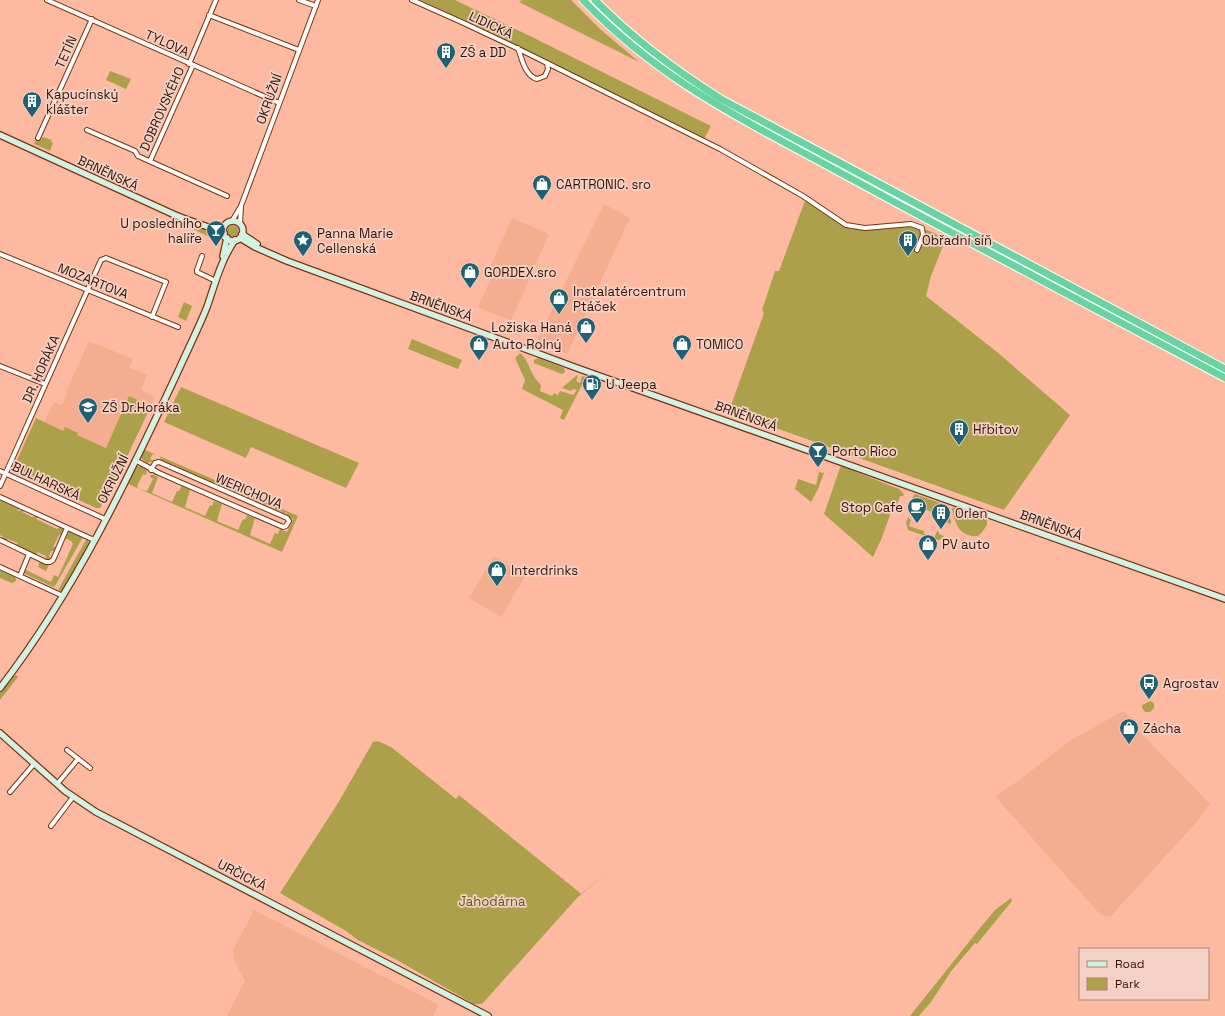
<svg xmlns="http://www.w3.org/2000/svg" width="1225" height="1016" font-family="'Space Grotesk',sans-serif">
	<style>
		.built { fill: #f5ad90 }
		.green { fill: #aca14a }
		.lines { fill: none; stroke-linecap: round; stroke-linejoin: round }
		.street-casing { stroke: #7a3313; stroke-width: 6 }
		.secondary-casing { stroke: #7a3313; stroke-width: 8 }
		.highway-casing { stroke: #fff; stroke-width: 9 }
		.street { stroke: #fff; stroke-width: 4 }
		.secondary { stroke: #d2f2e3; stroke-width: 5.5 }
		.highway { stroke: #6ad3a3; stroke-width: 7 }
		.labels { text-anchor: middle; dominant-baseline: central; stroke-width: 3.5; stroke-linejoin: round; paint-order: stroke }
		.street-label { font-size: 13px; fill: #331408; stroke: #f4d1c4 }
		.poi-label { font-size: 13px; fill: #331408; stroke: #f4d1c4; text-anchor: start }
		.park-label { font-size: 13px; fill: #5c5622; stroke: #f4d1c4 }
	</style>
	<rect width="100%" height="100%" fill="#febaa0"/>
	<g class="built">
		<path d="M604 204 630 218 567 354 536 342Z"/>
		<path d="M512 218 549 234 511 321 478 307 491 278 486 276Z"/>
		<path d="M89 341 133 359 129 367 147 375 141 390 155 397 122 467 117 472 98 508 16 471 14 467 36 418 44 422 54 402 62 405 67 393 66 392Z"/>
		<path d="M494 556 526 575 501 617 469 598Z"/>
		<path d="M1123 711 1135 720 1132 725 1137 729 1210 804 1194 825 1110 917 1109 916H1104L1098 912 995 796 1018 781 1071 740Z"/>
		<path d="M254 910 439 1005 433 1016H227L245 981 235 962 233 950Z"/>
	</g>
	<g class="green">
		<path d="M420 0H455L530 36 711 126 704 139 524 49Z"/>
		<path d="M522 0H571L600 29 639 62 519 2Z"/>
		<path d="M110 71 131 79 126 89 106 80Z"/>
		<path d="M43 137 52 140 51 142 53 143 50 151 34 144 36 138 40 140Z"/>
		<path d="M806 198 839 221 854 227 902 224 922 228 936 234 942 241 943 246 931 276 926 296 997 352 1070 415 1004 510 729 411 764 313 763 312V310H762L775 271H779Z"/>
		<circle cx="233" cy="231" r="5.5"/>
		<path d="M197 227 214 232 212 238 191 228Z"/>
		<path d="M184 302 192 306 186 321 178 317Z"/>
		<path d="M412 339 462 360 458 369 408 349Z"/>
		<path d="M520 353C530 361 530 376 541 385L540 391 552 396 554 393 558 395 560 391 573 395 577 390 573 389 571 391 562 388 577 375 578 376 576 381 580 383 582 376 586 377 564 420 560 418 563 410 522 389 525 380 515 358Z"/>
		<path d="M538 358 564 368 565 372 562 374 536 364 534 363V360Z"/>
		<path d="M181 387 359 463 346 488 251 447 246 458 164 422Z"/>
		<path d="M129 396 151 406 122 467 117 472 100 508H96L16 471 14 467 36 418 63 431 65 427 78 433 77 435 106 448Z"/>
		<path d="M143 449 298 516 282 552 126 483 135 467C140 465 145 466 147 471L146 475 143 474 137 486 139 489 147 491 153 479 150 477 151 475 156 474 155 476 158 477 152 493 172 502 177 491H179L182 486 190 490 185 507 205 516 210 505 212 506 214 501 222 504 217 521 238 530 243 519 245 520 247 515 255 518 250 535 270 544 275 533 278 534 280 529 287 532 293 519 288 516 286 512 284 514 282 511 280 512 278 510 276 511 274 508 272 509 270 506 268 507 266 504 264 506 262 503 260 504 258 501 256 502 254 499 252 500 204 480 202 477 200 478 198 475 196 476 194 474 192 475 183 471 181 468 179 469 177 466 175 467 173 464 171 466 169 463 167 464 165 461H161L160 456 153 454 150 459 153 461 152 462 147 463 143 460 141 457Z"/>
		<path d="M841 466 899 489 904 494 903 496H900L897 505 894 504 881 540 873 557 824 514 840 468Z"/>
		<path d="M819 472 824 473 818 489 811 502 795 489 798 479 816 485Z"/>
		<path d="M915 494 946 505 951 521V524L942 521 946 519 939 512 936 514 914 504 912 498Z"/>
		<path d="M2 499 21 508 17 510 19 511 23 509 25 510 22 512 32 517 38 516H39L36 519 57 529 61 526C63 528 64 531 63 534L59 535 53 547H57L55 551H51L49 557 52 558 51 560 46 561V556L37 552 36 556 15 546 18 543 8 539 4 541 1 539 3 537 0 535V500Z"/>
		<path d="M954 507 987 519V525C981 533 980 539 968 535 956 530 955 520 952 509Z"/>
		<path d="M908 517 911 520 909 526 924 531V534L934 538 937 531 939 532V534L944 536 942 539 937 540 908 530 906 523Z"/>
		<path d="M69 532H72L83 537 55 586 53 587 21 572 28 560 26 570 51 582 54 575 58 577 73 544 72 543V542L65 538V536L67 537V533Z"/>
		<path d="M87 538 89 544 64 589 61 591 58 590Z"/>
		<path d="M40 561 49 565 46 571 38 567Z"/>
		<path d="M0 570 14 576 16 579V581L12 583 0 578Z"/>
		<path d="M16 675 18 677 0 700V693L12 677Z"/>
		<path d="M1151 701 1154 704V708L1150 712H1145L1142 708V705Z"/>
		<path d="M378 741 391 747 456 799 459 795 460 796 579 892 581 894 611 869 577 898 482 1004H474L397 960 358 940 346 931 280 893 338 803 373 742Z"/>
		<path d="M1011 898 1012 901 977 944 975 943 952 970 931 1002 919 1016H910L980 928 995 910Z"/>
	</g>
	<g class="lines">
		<defs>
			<g id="street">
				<path d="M47 0 279 103"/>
				<path d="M299 0 316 6"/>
				<path d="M412 0C458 20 503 41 547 63L548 69 545 76 537 79C525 76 522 59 518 48"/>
				<path d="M209 15 299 50"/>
				<path d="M547 63 720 149 803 196 846 225 865 228 911 224 922 228 923 235 917 250"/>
				<path d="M189 64 216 0"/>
				<path d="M87 130 135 151 138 156 227 196"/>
				<path d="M38 138 92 19"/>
				<path d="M150 161 193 65"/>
				<path d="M232 221 241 206 318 0"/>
				<path d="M240 224 241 206"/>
				<path d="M0 254 178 327"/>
				<path d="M202 256 197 270V272L216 281"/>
				<path d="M0 366 45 384"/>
				<path d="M135 460 159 473 283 527 286 526 289 521 287 518 159 462 155 463 151 470"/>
				<path d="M0 471 105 519"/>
				<path d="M0 486 101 260 106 258 166 282 152 317"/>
				<path d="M0 497 94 540"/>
				<path d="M0 540 46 562H50L53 560 67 528"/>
				<path d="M0 567 63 596"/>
				<path d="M20 576 29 554"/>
				<path d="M67 750 90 768"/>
				<path d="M57 784 78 759"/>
				<path d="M10 792 34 764"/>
				<path d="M51 826 73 797"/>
			</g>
			<g id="secondary">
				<path d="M0 135 175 215C191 222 208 226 224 233"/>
				<circle cx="233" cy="231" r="10"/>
				<path d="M242 234 257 244"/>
				<path d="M240 238 255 247 287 261 577 368 1225 599"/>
				<path d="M223 256 227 238"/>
				<path d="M0 688C75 591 128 479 180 367 189 347 199 327 207 307 215 284 221 260 235 240"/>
				<path d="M0 733 65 791 96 812 488 1016"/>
			</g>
			<g id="highway">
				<path d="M583 0C649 69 721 109 804 153 836 170 868 188 900 205 1009 262 1117 320 1225 378"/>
				<path d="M595 0C633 39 675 70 721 99L1225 369"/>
			</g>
		</defs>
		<use href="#street" class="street-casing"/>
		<use href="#secondary" class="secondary-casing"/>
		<use href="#highway" class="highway-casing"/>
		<use href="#street" class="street"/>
		<use href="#secondary" class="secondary"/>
		<use href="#highway" class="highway"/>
	</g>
	<defs>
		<symbol id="building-pin" viewBox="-11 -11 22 30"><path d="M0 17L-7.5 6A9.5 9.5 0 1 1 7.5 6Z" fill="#1e6074" stroke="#f4d1c4"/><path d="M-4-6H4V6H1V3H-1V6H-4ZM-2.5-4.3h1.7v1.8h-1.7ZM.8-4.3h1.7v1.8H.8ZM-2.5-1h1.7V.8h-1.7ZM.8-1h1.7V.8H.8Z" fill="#fff"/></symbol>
		<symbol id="shop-pin" viewBox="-11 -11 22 30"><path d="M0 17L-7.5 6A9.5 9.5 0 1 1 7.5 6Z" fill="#1e6074" stroke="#f4d1c4"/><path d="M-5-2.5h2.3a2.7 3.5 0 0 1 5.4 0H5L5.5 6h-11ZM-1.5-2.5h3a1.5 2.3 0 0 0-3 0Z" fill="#fff"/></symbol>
		<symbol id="bar-pin" viewBox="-11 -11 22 30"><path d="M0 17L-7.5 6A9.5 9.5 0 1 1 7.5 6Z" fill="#1e6074" stroke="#f4d1c4"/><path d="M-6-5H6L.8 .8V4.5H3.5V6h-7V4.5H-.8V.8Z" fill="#fff"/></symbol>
		<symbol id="sight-pin" viewBox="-11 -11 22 30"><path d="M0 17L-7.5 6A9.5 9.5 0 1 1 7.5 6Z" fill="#1e6074" stroke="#f4d1c4"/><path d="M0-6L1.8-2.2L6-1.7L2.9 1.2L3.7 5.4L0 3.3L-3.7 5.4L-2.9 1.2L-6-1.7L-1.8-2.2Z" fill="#fff"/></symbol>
		<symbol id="fuel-pin" viewBox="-11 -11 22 30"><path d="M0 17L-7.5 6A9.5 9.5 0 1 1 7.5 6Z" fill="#1e6074" stroke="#f4d1c4"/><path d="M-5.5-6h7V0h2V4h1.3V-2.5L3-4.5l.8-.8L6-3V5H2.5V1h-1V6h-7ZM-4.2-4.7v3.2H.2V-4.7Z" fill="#fff"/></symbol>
		<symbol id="school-pin" viewBox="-11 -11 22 30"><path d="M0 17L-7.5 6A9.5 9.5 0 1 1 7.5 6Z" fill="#1e6074" stroke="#f4d1c4"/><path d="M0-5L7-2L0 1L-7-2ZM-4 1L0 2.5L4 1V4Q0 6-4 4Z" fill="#fff"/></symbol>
		<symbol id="cafe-pin" viewBox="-11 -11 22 30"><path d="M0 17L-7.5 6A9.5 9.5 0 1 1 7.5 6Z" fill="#1e6074" stroke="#f4d1c4"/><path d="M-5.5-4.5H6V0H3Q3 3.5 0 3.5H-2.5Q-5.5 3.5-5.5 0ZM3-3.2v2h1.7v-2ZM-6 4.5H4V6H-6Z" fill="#fff"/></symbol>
		<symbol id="bus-pin" viewBox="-11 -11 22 30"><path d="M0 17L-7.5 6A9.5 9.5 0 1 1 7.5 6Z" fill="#1e6074" stroke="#f4d1c4"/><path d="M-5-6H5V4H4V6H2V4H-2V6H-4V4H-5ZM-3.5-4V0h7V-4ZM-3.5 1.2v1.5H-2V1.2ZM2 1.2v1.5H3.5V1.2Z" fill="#fff"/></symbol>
	</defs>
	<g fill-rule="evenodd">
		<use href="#building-pin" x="435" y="41" width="22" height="30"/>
		<use href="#building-pin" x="21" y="90" width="22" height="30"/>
		<use href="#shop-pin" x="531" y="173" width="22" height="30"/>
		<use href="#bar-pin" x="205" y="219" width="22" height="30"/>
		<use href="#sight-pin" x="292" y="229" width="22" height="30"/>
		<use href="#building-pin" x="897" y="229" width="22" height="30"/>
		<use href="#shop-pin" x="459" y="261" width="22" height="30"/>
		<use href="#shop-pin" x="548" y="287" width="22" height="30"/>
		<use href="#shop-pin" x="575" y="316" width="22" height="30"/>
		<use href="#shop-pin" x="468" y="333" width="22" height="30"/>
		<use href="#shop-pin" x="671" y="333" width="22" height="30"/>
		<use href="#fuel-pin" x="581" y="373" width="22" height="30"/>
		<use href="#school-pin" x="77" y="396" width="22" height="30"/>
		<use href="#building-pin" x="948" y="418" width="22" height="30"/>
		<use href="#bar-pin" x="807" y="440" width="22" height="30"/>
		<use href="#cafe-pin" x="906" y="496" width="22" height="30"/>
		<use href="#building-pin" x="930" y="502" width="22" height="30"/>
		<use href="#shop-pin" x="917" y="533" width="22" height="30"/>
		<use href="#shop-pin" x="486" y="559" width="22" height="30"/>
		<use href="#bus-pin" x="1138" y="672" width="22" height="30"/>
		<use href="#shop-pin" x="1118" y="717" width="22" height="30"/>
	</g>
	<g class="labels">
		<g class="street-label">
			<text transform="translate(491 25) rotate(25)">LIDICKÁ</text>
			<text transform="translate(167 43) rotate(24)">TYLOVA</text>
			<text transform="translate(66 52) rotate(-66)">TETÍN</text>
			<text transform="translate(269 99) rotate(-70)">OKRUŽNÍ</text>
			<text transform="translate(162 109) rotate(-66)">DOBROVSKÉHO</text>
			<text transform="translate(108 173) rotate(25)">BRNĚNSKÁ</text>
			<text transform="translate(93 281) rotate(22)">MOZARTOVA</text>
			<text transform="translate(441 306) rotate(20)">BRNĚNSKÁ</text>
			<text transform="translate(41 369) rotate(-66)">DR. HORÁKA</text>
			<text transform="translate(746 416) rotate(20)">BRNĚNSKÁ</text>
			<text transform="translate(113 479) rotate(-63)">OKRUŽNÍ</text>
			<text transform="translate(46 481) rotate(25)">BULHARSKÁ</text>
			<text transform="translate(249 491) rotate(23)">WERICHOVA</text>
			<text transform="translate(1051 525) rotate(20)">BRNĚNSKÁ</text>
			<text transform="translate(242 875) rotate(27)">URČICKÁ</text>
		</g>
		<g class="poi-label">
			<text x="460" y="52">ZŠ a DD</text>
			<text x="46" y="94">Kapucínský<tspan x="46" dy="15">klášter</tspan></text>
			<text x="556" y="184">CARTRONIC. sro</text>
			<text x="202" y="223" text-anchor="end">U posledního<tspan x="202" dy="15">halíře</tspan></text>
			<text x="317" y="233">Panna Marie<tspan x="317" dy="15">Cellenská</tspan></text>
			<text x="922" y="240">Obřadní síň</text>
			<text x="484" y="272">GORDEX.sro</text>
			<text x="573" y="291">Instalatércentrum<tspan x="573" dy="15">Ptáček</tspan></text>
			<text x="572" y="327" text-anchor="end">Ložiska Haná</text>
			<text x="493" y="344">Auto Rolný</text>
			<text x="696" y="344">TOMICO</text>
			<text x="606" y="384">U Jeepa</text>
			<text x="102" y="407">ZŠ Dr.Horáka</text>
			<text x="973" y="429">Hřbitov</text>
			<text x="832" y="451">Porto Rico</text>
			<text x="903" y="507" text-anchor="end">Stop Cafe</text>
			<text x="955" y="513">Orlen</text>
			<text x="942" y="544">PV auto</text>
			<text x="511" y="570">Interdrinks</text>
			<text x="1163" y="683">Agrostav</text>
			<text x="1143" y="728">Zácha</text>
		</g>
		<g class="park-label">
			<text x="492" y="901">Jahodárna</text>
		</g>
	</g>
	<rect x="1079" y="948" width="130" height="52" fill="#f4d1c4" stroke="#a78579"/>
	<rect x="1087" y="961" width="20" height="6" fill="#d2f2e3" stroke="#a78579"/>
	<text x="1115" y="968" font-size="12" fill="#331408">Road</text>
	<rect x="1087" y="978" width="20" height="12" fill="#aca14a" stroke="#a78579"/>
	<text x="1115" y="988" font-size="12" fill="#331408">Park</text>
</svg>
